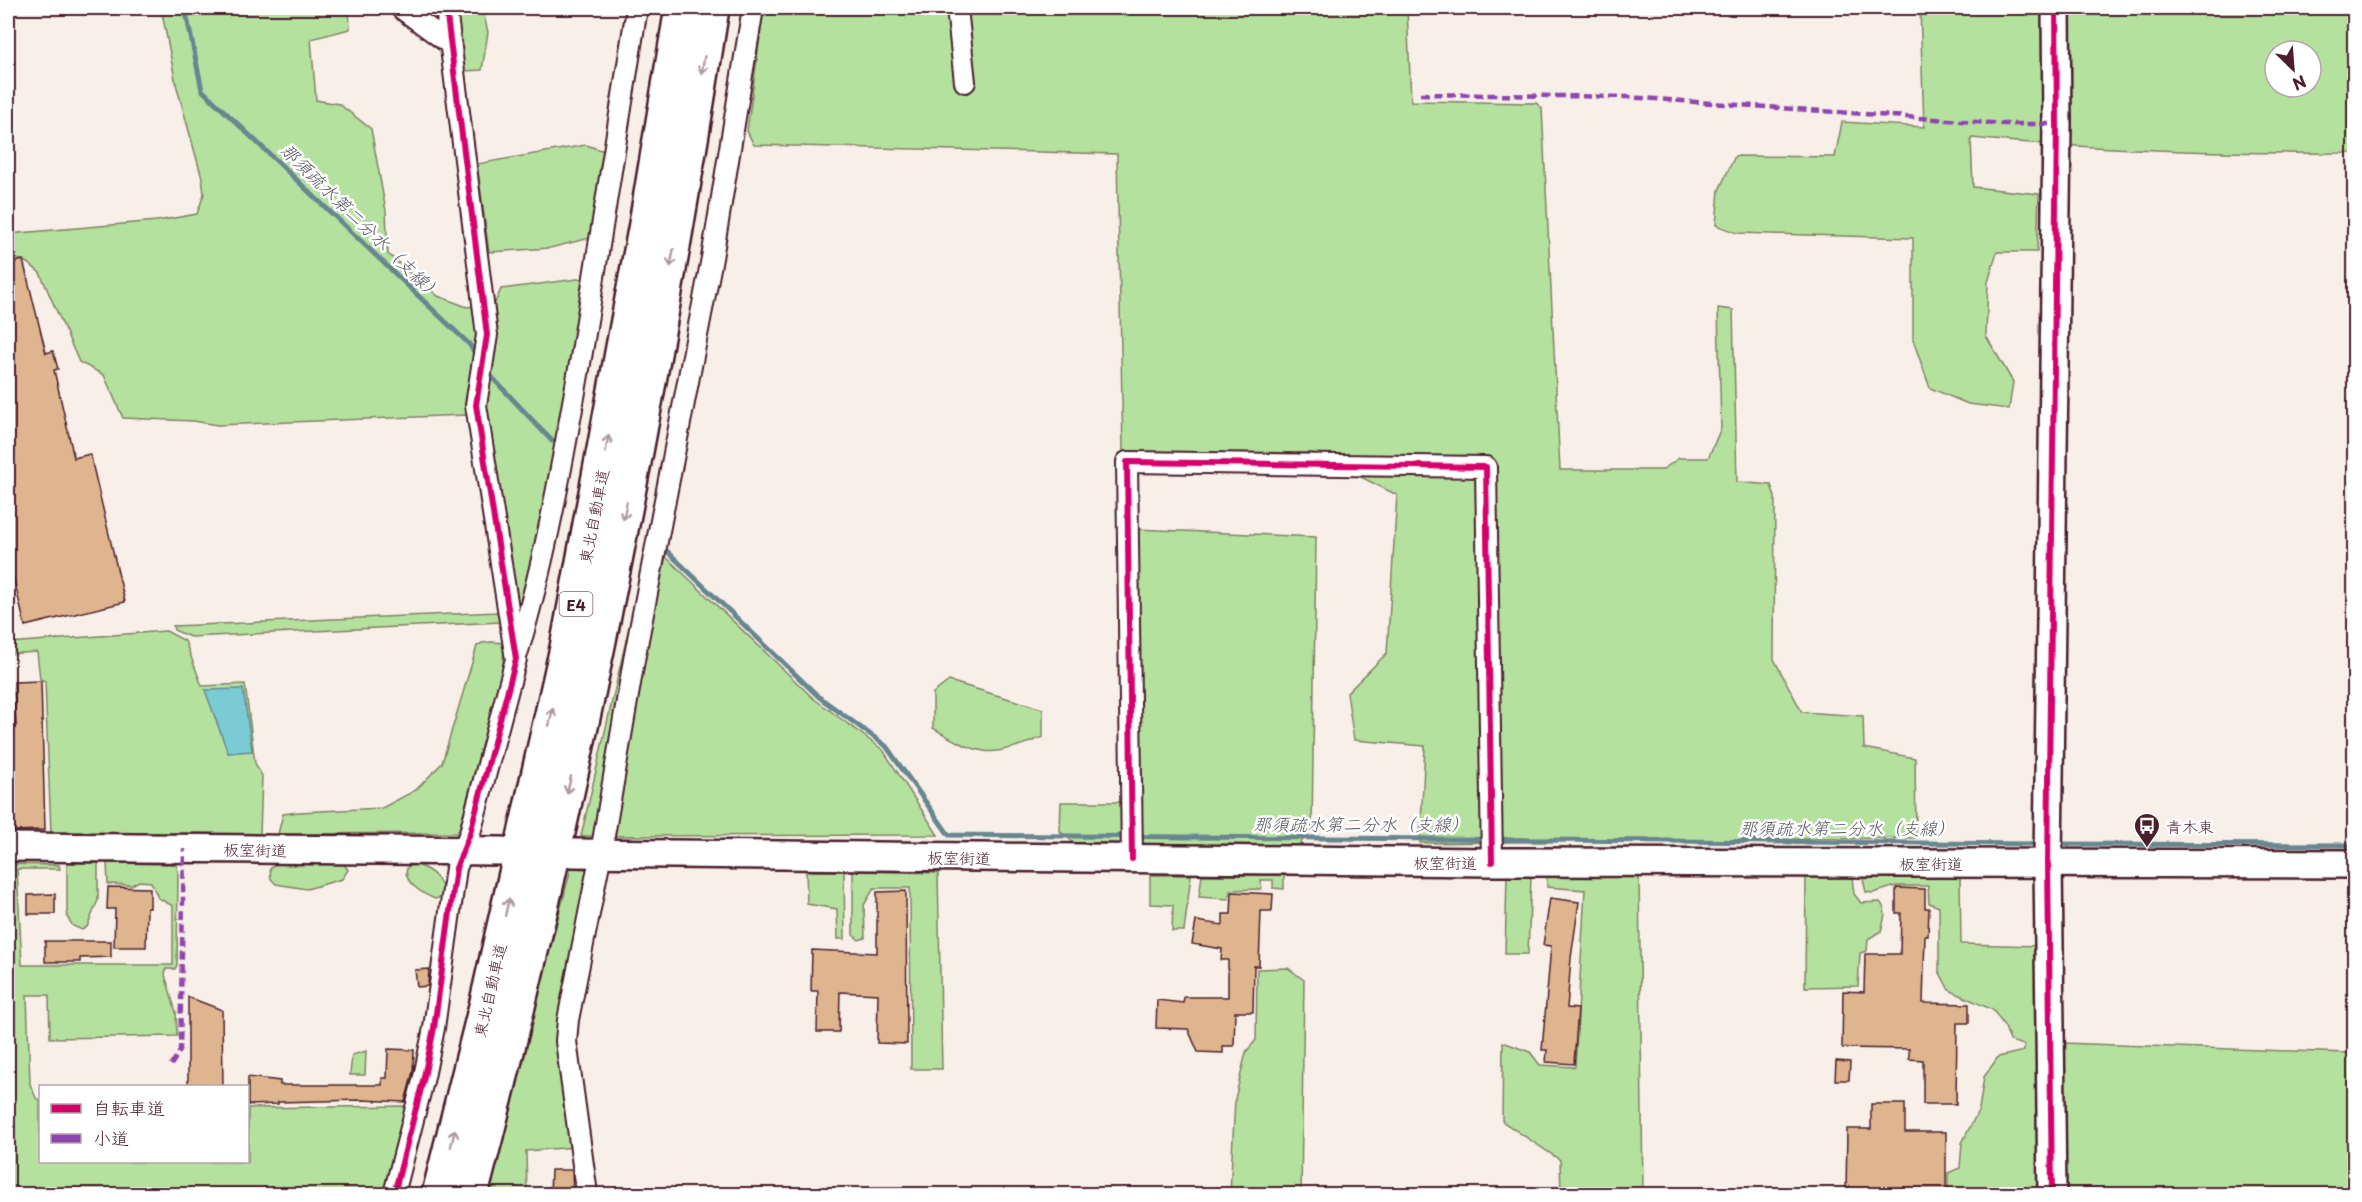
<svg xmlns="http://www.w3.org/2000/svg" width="2362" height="1202" font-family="'Playpen Sans','Klee One',sans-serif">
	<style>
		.green { fill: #b5e19f; stroke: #808065; stroke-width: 1.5; fill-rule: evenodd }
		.water { fill: #7acbd3; stroke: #678690; stroke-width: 1.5 }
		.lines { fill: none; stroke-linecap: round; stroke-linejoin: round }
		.stream { stroke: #678690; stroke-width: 5 }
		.building { fill: #deb58e; stroke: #4a1f2b; stroke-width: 1.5 }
		.street-casing { stroke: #4a1f2b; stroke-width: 24 }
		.secondary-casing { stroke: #4a1f2b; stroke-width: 32 }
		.highway-casing { stroke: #4a1f2b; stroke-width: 38 }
		.street { stroke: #fff; stroke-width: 20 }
		.secondary { stroke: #fff; stroke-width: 27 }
		.highway { stroke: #fff; stroke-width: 33 }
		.quiet { stroke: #8e44ad; stroke-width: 4.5; stroke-dasharray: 9 4.5; stroke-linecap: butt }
		.cycleway-casing { stroke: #fff; stroke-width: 10 }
		.cycleway { stroke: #d6006c; stroke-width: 6 }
		.oneway { stroke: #ae9aa0 }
		.labels { text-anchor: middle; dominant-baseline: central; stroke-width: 5; stroke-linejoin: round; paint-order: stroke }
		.shield { fill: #fff; stroke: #80626b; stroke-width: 1.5 }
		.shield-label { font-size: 15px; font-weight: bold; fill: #4a1f2b }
		.street-label { font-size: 16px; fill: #4a1f2b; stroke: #fff }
		.poi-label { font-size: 16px; fill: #4a1f2b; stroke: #fff; text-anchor: start }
		.water-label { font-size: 18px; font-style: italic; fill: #5b5b66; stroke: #fff }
	</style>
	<rect width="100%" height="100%" fill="#f8f0e8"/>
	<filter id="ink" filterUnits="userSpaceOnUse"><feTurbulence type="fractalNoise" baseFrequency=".0167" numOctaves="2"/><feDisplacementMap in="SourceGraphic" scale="12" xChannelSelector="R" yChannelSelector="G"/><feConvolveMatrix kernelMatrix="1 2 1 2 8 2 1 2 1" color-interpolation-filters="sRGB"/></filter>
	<g filter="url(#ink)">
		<g class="green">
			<path d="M161 8H349L350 29 311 39 316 100 339 104 371 129 386 211 388 254 438 296 467 307 495 303 501 289 585 278 593 283 524 614 518 611 487 428 466 415 217 425 194 421 123 418 104 375 79 362 40 273C29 263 22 258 8 258V234L157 221 197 214 204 194 202 178 176 84Z"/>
			<path d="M436 8H482L488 32 482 70 464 71 457 59 453 21Z"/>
			<path d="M764 8H1407L1411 101 1536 103 1542 108 1560 470H1662L1679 458H1708L1721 428 1718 308 1733 310 1737 482 1771 485 1775 497 1774 659 1802 712 1863 716 1864 748 1915 758 1916 838 1420 843 1425 746 1354 740 1347 693 1387 653 1397 495 1313 453 1123 451 1117 154 754 145 747 131Z"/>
			<path d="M1920 8H2354V153C2226 154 2099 150 1971 138L1973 187 2039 194 2037 252H1997L1988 282 1986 336 2013 382 2009 409 1968 404 1930 388 1913 340V238L1737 233 1716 225 1719 190 1735 156 1835 157 1842 122 1924 127ZM2275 51H2311V87H2275Z"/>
			<path d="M586 145 604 151 609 158 598 236 550 248 489 252 477 164Z"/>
			<path d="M1135 529 1316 537 1312 829 1298 846 1074 843 1060 831 1061 802H1138Z"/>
			<path d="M648 545 660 551 813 698 883 750 938 835 581 836Z"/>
			<path d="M499 612 501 622 190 637 174 630 173 626Z"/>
			<path d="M166 631 185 641 202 686 245 684 255 763 262 776 260 834 51 832 45 681 40 679 37 652 8 654V643Z"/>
			<path d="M492 642 504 643 503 666 458 833 278 834 283 814 299 812 382 808 416 790 442 763 477 646 482 643Z"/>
			<path d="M949 681 1043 709V737C1029 743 998 754 984 751 966 748 948 737 933 728V693Z"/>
			<path d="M67 863H98V900L87 927 82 930 73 926 67 917Z"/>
			<path d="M107 863 176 864 178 872 177 965 175 969H166L165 975 176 1012 177 1036 50 1038 49 995H27L30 1084 36 1098 40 1100V1162H248V1108L410 1106 391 1194H8V982H12L8 864 59 865 60 869H17L22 965H173V906L158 898 151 882 139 881 132 885 108 884Z"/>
			<path d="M275 864H344L348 870 342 879 307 889 276 884 271 879 270 869Z"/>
			<path d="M418 865C434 872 440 878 446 896L435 899C423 894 400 881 408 866Z"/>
			<path d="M571 868 587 869 590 876 562 1018 575 1147 526 1151 527 1194H487Z"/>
			<path d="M806 871H844L845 939H838L837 909 807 904Z"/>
			<path d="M853 871 938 873 942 1069H911L910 888H874L864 905 865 938 859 940 853 935Z"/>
			<path d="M1639 874 1643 1194H1561L1560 1160 1502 1121 1503 1042 1530 1052 1540 1065 1575 1067 1585 890 1547 887V875Z"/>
			<path d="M1150 875H1191L1184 931H1172L1173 905 1150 904Z"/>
			<path d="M1202 875H1284V889L1273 888V880H1261V889L1230 890 1229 899 1199 897Z"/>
			<path d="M1507 875 1531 876 1528 954H1505Z"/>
			<path d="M1862 875 1960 876 1961 944 2043 946V1194H1948V1173L1960 1168 1962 1143 1979 1109 1984 1077 1998 1057 2024 1051V1045L2010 1041 2005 1027 1993 1010 1949 990 1939 971V907L1929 903 1928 886H1896L1873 893 1866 892Z"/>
			<path d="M1806 876 1852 877 1854 894 1861 903 1880 902C1888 911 1884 920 1881 931L1868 939 1867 951 1860 953 1858 986 1805 987Z"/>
			<path d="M1288 968 1304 980 1301 1194H1230L1235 1099 1246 1052 1256 1040 1257 969Z"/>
			<path d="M2061 1043 2348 1053 2354 1059V1194H2062Z"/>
			<path d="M366 1051 365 1075H350L352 1055Z"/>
		</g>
		<path class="water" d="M243 689 252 751 228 753 205 690Z"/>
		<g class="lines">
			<g class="stream">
				<path d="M185 8 202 90 469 344 478 358"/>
				<path d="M488 373 552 441"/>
				<path d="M668 552 819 697 886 746 949 835 2041 844"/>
				<path d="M2056 844 2354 845"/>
			</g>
		</g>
		<g class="building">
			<path d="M23 260 46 353 53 351 58 369 54 370 74 458 90 454 125 602 25 626 8 554V264Z"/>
			<path d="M41 681 45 830 13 831 12 820H8V711L16 726 14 682Z"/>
			<path d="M108 887 150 888V908H147L146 947H114L115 909H107Z"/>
			<path d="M1896 888 1925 889V908H1929L1928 936H1925L1923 1003 1969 1004V1023H1957L1956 1104H1923V1060L1909 1059V1049L1842 1048 1843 991 1864 992 1865 954H1900L1901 913H1896Z"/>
			<path d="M906 891 907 1044 877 1043 878 994 840 992 839 1032H817L818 991H811L812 950 877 953V892Z"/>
			<path d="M1232 892 1273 894 1272 911H1261L1259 966H1254L1253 1012H1235L1234 1046H1223V1053L1198 1052 1188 1029 1156 1028 1157 1000 1183 1003 1184 997H1228V960H1221L1222 949 1192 944 1196 921 1223 925V914H1231Z"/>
			<path d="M55 894V914H28V895Z"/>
			<path d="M1550 898 1579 902 1571 958 1567 1008 1578 1009 1574 1064 1546 1062 1547 1050H1542L1551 946 1543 945Z"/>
			<path d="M45 941H111V957L80 958V962H45Z"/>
			<path d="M429 969 428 986 417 987 415 970Z"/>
			<path d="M188 997 222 1010 223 1086H188Z"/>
			<path d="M388 1049 414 1050 413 1072 405 1102 362 1100 278 1102V1104L248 1105V1077L280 1081V1085H382V1078H387Z"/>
			<path d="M1836 1061 1850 1062 1849 1080H1835Z"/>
			<path d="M1871 1104H1905V1132H1946V1194H1846L1847 1129H1871Z"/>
			<path d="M551 1170H572L573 1194H550Z"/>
		</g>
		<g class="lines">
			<defs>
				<g id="street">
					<path d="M401 8 450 44"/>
					<path d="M957 8 965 82"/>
					<path d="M517 654C547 555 564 454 582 352 601 238 619 123 637 8"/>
					<path d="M1132 859 1127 462 1486 467 1492 862"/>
					<path d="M394 1194 424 1077 434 1028 456 868 470 833 516 659 476 405 487 335 446 8"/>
					<path d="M587 1194 566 1041 568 1020 601 853 634 660 712 258 753 8"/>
				</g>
				<g id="secondary">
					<path d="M8 847 502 851"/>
					<path d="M572 853 1492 862 2354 864"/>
					<path d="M2052 1194 2048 863 2057 124 2056 8"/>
				</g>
				<g id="highway">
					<path d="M439 1194 487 1002 567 648 646 224 682 8"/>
					<path d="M471 1194C573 803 650 407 712 8"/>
				</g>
			</defs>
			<use href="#street" class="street-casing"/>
			<use href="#secondary" class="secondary-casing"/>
			<use href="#highway" class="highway-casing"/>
			<use href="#street" class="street"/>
			<use href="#secondary" class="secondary"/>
			<use href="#highway" class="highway"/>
			<g class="quiet">
				<path d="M1420 94 1627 97 2004 124H2057"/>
				<path d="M171 1065 180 1051 184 849"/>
			</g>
			<defs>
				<g id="cycleway">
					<path d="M1132 859 1127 462 1486 467 1492 862"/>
					<path d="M394 1194 424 1077 434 1028 456 868 470 833 516 659 476 405 487 335 446 8"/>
					<path d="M2052 1194 2048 863 2057 124 2056 8"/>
				</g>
			</defs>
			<use href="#cycleway" class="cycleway-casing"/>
			<use href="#cycleway" class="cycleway"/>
		</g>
		<defs><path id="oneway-shaft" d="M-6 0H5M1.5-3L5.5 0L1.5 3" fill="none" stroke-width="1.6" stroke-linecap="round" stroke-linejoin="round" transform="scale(1.5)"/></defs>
		<g class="oneway">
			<use href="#oneway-shaft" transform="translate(703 65) rotate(99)"/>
			<use href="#oneway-shaft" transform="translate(672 258) rotate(100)"/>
			<use href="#oneway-shaft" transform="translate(607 444) rotate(-79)"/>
			<use href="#oneway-shaft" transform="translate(625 511) rotate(101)"/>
			<use href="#oneway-shaft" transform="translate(551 717) rotate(-77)"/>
			<use href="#oneway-shaft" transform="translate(569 785) rotate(103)"/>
			<use href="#oneway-shaft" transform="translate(507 907) rotate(-78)"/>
			<use href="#oneway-shaft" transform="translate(453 1138) rotate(-76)"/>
		</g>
	</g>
	<defs>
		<symbol id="bus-pin" viewBox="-11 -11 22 30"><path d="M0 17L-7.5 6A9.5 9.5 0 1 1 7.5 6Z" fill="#4a1f2b" stroke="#fff"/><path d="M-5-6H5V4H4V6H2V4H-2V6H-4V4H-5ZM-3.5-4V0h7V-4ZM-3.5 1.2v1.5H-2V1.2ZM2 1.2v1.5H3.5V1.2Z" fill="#fff"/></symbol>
	</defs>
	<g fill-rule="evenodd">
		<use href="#bus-pin" x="2132" y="811" width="30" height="40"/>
	</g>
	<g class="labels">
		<rect class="shield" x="559.5" y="592" width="33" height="24" rx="4.5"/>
		<g class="shield-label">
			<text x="576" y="604">E4</text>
		</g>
		<g class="street-label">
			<text transform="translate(593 516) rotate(-79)">東北自動車道</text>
			<text transform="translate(255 849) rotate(1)">板室街道</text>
			<text transform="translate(959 857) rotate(1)">板室街道</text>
			<text x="1445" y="862">板室街道</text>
			<text x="1931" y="863">板室街道</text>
			<text transform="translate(489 990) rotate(-77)">東北自動車道</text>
		</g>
		<g class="poi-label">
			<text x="2166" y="826">青木東</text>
		</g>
		<g class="water-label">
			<text transform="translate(362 221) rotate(44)">那須疏水第二分水（支線）</text>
			<text x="1361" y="823">那須疏水第二分水（支線）</text>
			<text x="1847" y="827">那須疏水第二分水（支線）</text>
		</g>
	</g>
	<rect width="2362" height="1202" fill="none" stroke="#fff" stroke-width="30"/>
	<rect x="15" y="15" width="2332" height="1172" fill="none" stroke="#4a1f2b" stroke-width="2" filter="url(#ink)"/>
	<rect x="39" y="1085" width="210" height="78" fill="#ffffff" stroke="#b7a5aa" stroke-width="1.5"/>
	<rect x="51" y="1104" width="30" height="9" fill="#d6006c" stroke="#b7a5aa" stroke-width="1.5"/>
	<text x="93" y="1115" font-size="18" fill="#4a1f2b">自転車道</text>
	<rect x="51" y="1134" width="30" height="9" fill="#8e44ad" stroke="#b7a5aa" stroke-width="1.5"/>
	<text x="93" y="1145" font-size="18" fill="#4a1f2b">小道</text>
	<g transform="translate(2293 69) rotate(155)"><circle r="28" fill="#ffffff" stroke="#b7a5aa" stroke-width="1.5"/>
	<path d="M0-4.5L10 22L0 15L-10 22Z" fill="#4a1f2b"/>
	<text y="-9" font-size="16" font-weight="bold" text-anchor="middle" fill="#4a1f2b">N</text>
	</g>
</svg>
